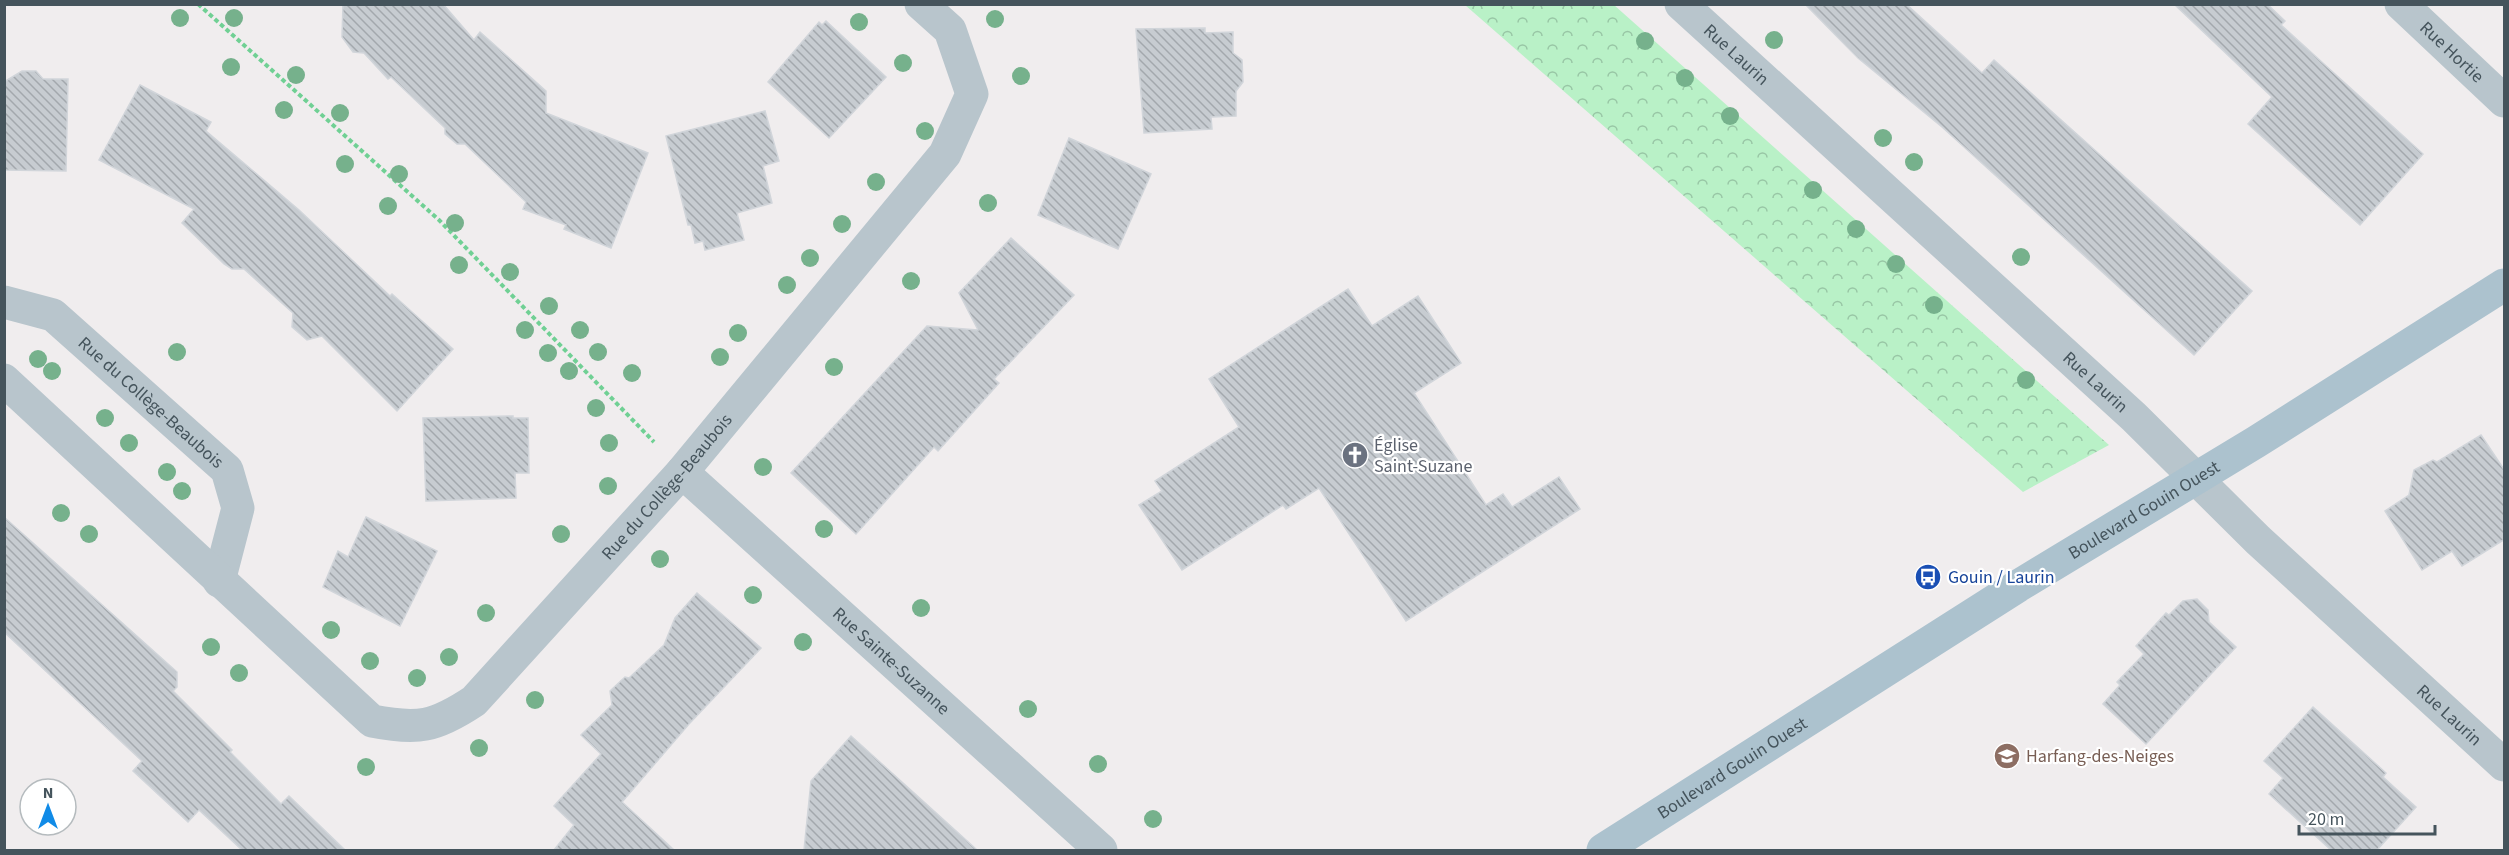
<svg xmlns="http://www.w3.org/2000/svg" width="2509" height="855" font-family="'Source Sans 3',sans-serif">
	<style>
		.forest { fill: url(#forest-crowns) }
		.building { fill: url(#building-back-hatch); stroke: #d1d5da; stroke-width: 1.5 }
		.lines { fill: none; stroke-linecap: round; stroke-linejoin: round }
		.path { stroke: #70d094; stroke-width: 4; stroke-dasharray: 4.5 3; stroke-linecap: butt }
		.minor { stroke: #b8c5cc; stroke-width: 33 }
		.major { stroke: #acc2ce; stroke-width: 33 }
		.tree { fill: #76b18c }
		.labels { text-anchor: middle; dominant-baseline: central; stroke-width: 4.5; stroke-linejoin: round; paint-order: stroke }
		.street-label { font-size: 18px; fill: #45545c; stroke: #fff }
		.worship-label { font-size: 18px; fill: #5b616d; stroke: #fff; text-anchor: start }
		.transit-label { font-size: 18px; fill: #164399; stroke: #fff; text-anchor: start }
		.education-label { font-size: 18px; fill: #785e54; stroke: #fff; text-anchor: start }
	</style>
	<defs>
		<pattern id="forest-crowns" width="20" height="18" patternUnits="userSpaceOnUse" patternTransform="scale(1.5)"><rect width="20" height="18" fill="#b9f1c7"/><path d="M2 6a3 3 0 1 1 6 0M12 15a3 3 0 1 1 6 0" fill="none" stroke="#98c6a5"/></pattern>
		<pattern id="building-back-hatch" width="6" height="6" patternUnits="userSpaceOnUse" patternTransform="scale(1.5)"><rect width="6" height="6" fill="#c7ccd1"/><path d="M-1 5l2 2M0 0l6 6M5-1l2 2" fill="none" stroke="#a3a8ad"/></pattern>
	</defs>
	<rect width="100%" height="100%" fill="#f0edee"/>
	<path class="forest" d="M1465 5H1614L2109 445 2023 492Z"/>
	<g class="building">
		<path d="M343 4H443L474 40 480 32 546 91V113L648 153 611 248 564 229 566 225 523 209 526 202 465 144H457L445 134V128L391 77 388 79 364 53 353 52 342 37Z"/>
		<path d="M1805 4H1906L1982 73 1994 60 2252 291 2194 355 1942 127 1858 58Z"/>
		<path d="M2174 4H2267L2285 21 2281 25 2423 154 2360 225 2248 124 2272 97Z"/>
		<path d="M826 21 886 77 829 138 768 82 819 22 822 25Z"/>
		<path d="M1205 28V33L1233 32V53L1242 60 1243 82 1236 91V116L1211 117 1212 129 1144 133 1136 29Z"/>
		<path d="M22 71H36L43 79H68L66 171 4 170V82Z"/>
		<path d="M140 85 211 122 206 131 299 210 390 296 392 294 453 349 397 411 322 336 307 340 292 327 293 313 244 269H232L224 264 182 223 194 209 99 160Z"/>
		<path d="M765 111 779 161 763 166 772 203 737 213 744 240 705 250 703 241 695 243 691 225H688L666 136Z"/>
		<path d="M1069 138 1151 174 1118 249 1038 215Z"/>
		<path d="M1011 238 1074 295 994 379 999 383 938 451 934 447 856 534 791 473 927 326 978 330 959 293Z"/>
		<path d="M1348 289 1372 326 1418 296 1461 363 1414 393 1486 505 1503 494 1512 507 1559 477 1580 509 1406 621 1319 488 1286 509 1283 505 1182 570 1139 505 1162 491 1155 481 1239 427 1209 379Z"/>
		<path d="M513 416V418H528L529 473H515L516 498 426 501 423 418Z"/>
		<path d="M2481 435 2505 471V539L2462 566 2452 551 2422 570 2385 511 2409 495 2414 470 2433 460 2437 462Z"/>
		<path d="M4 517 177 672V687L173 691 232 750 230 752 281 804 289 796 345 850H242L199 810 188 822 133 771 142 761 4 632Z"/>
		<path d="M366 517 437 551 400 626 323 587 338 551 348 557Z"/>
		<path d="M697 593 761 648 689 724 622 802 674 850H554L574 825 554 806 601 754 581 735 612 705 610 691 625 677 629 678 664 645 675 618Z"/>
		<path d="M2197 599 2208 610 2209 622 2236 647 2146 744 2103 704 2120 685 2117 682 2144 654 2136 646 2166 613 2169 615 2183 601Z"/>
		<path d="M2313 707 2386 773 2383 777 2416 807 2377 850H2331L2269 794 2283 778 2264 761Z"/>
		<path d="M851 736 977 850H804L811 781Z"/>
	</g>
	<g class="lines">
		<path class="path" d="M198 4 439 220 654 442"/>
		<g class="minor">
			<path id="s1" d="M1681 4 2134 417 2258 540 2504 765"/>
			<path id="s2" d="M2401 4 2504 101"/>
			<path id="s3" d="M4 302 53 315 227 470 238 508 219 581"/>
			<path id="s4" d="M4 380 372 721C418 730 435 727 474 701L682 472 945 154 972 94 950 30 921 4"/>
			<path id="s5" d="M682 472 1101 850"/>
		</g>
		<path class="major" id="s6" d="M1603 850 2018 586 2256 442 2504 285"/>
	</g>
	<g class="tree">
		<circle cx="180" cy="18" r="9"/>
		<circle cx="234" cy="18" r="9"/>
		<circle cx="995" cy="19" r="9"/>
		<circle cx="859" cy="22" r="9"/>
		<circle cx="1774" cy="40" r="9"/>
		<circle cx="1645" cy="41" r="9"/>
		<circle cx="903" cy="63" r="9"/>
		<circle cx="231" cy="67" r="9"/>
		<circle cx="296" cy="75" r="9"/>
		<circle cx="1021" cy="76" r="9"/>
		<circle cx="1685" cy="78" r="9"/>
		<circle cx="284" cy="110" r="9"/>
		<circle cx="340" cy="113" r="9"/>
		<circle cx="1730" cy="116" r="9"/>
		<circle cx="925" cy="131" r="9"/>
		<circle cx="1883" cy="138" r="9"/>
		<circle cx="1914" cy="162" r="9"/>
		<circle cx="345" cy="164" r="9"/>
		<circle cx="399" cy="174" r="9"/>
		<circle cx="876" cy="182" r="9"/>
		<circle cx="1813" cy="190" r="9"/>
		<circle cx="988" cy="203" r="9"/>
		<circle cx="388" cy="206" r="9"/>
		<circle cx="455" cy="223" r="9"/>
		<circle cx="842" cy="224" r="9"/>
		<circle cx="1856" cy="229" r="9"/>
		<circle cx="2021" cy="257" r="9"/>
		<circle cx="810" cy="258" r="9"/>
		<circle cx="1896" cy="264" r="9"/>
		<circle cx="459" cy="265" r="9"/>
		<circle cx="510" cy="272" r="9"/>
		<circle cx="911" cy="281" r="9"/>
		<circle cx="787" cy="285" r="9"/>
		<circle cx="1934" cy="305" r="9"/>
		<circle cx="549" cy="306" r="9"/>
		<circle cx="525" cy="330" r="9"/>
		<circle cx="580" cy="330" r="9"/>
		<circle cx="738" cy="333" r="9"/>
		<circle cx="177" cy="352" r="9"/>
		<circle cx="598" cy="352" r="9"/>
		<circle cx="548" cy="353" r="9"/>
		<circle cx="720" cy="357" r="9"/>
		<circle cx="38" cy="359" r="9"/>
		<circle cx="834" cy="367" r="9"/>
		<circle cx="52" cy="371" r="9"/>
		<circle cx="569" cy="371" r="9"/>
		<circle cx="632" cy="373" r="9"/>
		<circle cx="2026" cy="380" r="9"/>
		<circle cx="596" cy="408" r="9"/>
		<circle cx="105" cy="418" r="9"/>
		<circle cx="129" cy="443" r="9"/>
		<circle cx="609" cy="443" r="9"/>
		<circle cx="763" cy="467" r="9"/>
		<circle cx="167" cy="472" r="9"/>
		<circle cx="608" cy="486" r="9"/>
		<circle cx="182" cy="491" r="9"/>
		<circle cx="61" cy="513" r="9"/>
		<circle cx="824" cy="529" r="9"/>
		<circle cx="89" cy="534" r="9"/>
		<circle cx="561" cy="534" r="9"/>
		<circle cx="660" cy="559" r="9"/>
		<circle cx="753" cy="595" r="9"/>
		<circle cx="921" cy="608" r="9"/>
		<circle cx="486" cy="613" r="9"/>
		<circle cx="331" cy="630" r="9"/>
		<circle cx="803" cy="642" r="9"/>
		<circle cx="211" cy="647" r="9"/>
		<circle cx="449" cy="657" r="9"/>
		<circle cx="370" cy="661" r="9"/>
		<circle cx="239" cy="673" r="9"/>
		<circle cx="417" cy="678" r="9"/>
		<circle cx="535" cy="700" r="9"/>
		<circle cx="1028" cy="709" r="9"/>
		<circle cx="479" cy="748" r="9"/>
		<circle cx="1098" cy="764" r="9"/>
		<circle cx="366" cy="767" r="9"/>
		<circle cx="1153" cy="819" r="9"/>
	</g>
	<defs>
		<symbol id="church-disc" viewBox="-11 -11 22 22"><circle r="9.5" fill="#6b7280" stroke="#fff"/><path d="M-1.2-6h2.4v3.5h3.3v2.4h-3.3V6h-2.4V-.1h-3.3v-2.4h3.3Z" fill="#fff"/></symbol>
		<symbol id="bus-disc" viewBox="-11 -11 22 22"><circle r="9.5" fill="#1a4fb4" stroke="#fff"/><path d="M-5-6H5V4H4V6H2V4H-2V6H-4V4H-5ZM-3.5-4V0h7V-4ZM-3.5 1.2v1.5H-2V1.2ZM2 1.2v1.5H3.5V1.2Z" fill="#fff"/></symbol>
		<symbol id="school-disc" viewBox="-11 -11 22 22"><circle r="9.5" fill="#8d6e63" stroke="#fff"/><path d="M0-5L7-2L0 1L-7-2ZM-4 1L0 2.5L4 1V4Q0 6-4 4Z" fill="#fff"/></symbol>
	</defs>
	<g fill-rule="evenodd">
		<use href="#church-disc" x="1340" y="440" width="30" height="30"/>
		<use href="#bus-disc" x="1913" y="562" width="30" height="30"/>
		<use href="#school-disc" x="1992" y="741" width="30" height="30"/>
	</g>
	<g class="labels">
		<g class="street-label">
			<text stroke="none"><textPath href="#s2" startOffset="70">Rue Hortie</textPath></text>
			<text stroke="none"><textPath href="#s1" startOffset="75">Rue Laurin</textPath></text>
			<text stroke="none"><textPath href="#s1" startOffset="561">Rue Laurin</textPath></text>
			<text stroke="none"><textPath href="#s3" startOffset="182">Rue du Collège-Beaubois</textPath></text>
			<text stroke="none"><textPath href="#s4" startOffset="898">Rue du Collège-Beaubois</textPath></text>
			<text stroke="none"><textPath href="#s6" startOffset="639">Boulevard Gouin Ouest</textPath></text>
			<text stroke="none"><textPath href="#s5" startOffset="282">Rue Sainte-Suzanne</textPath></text>
			<text stroke="none"><textPath href="#s1" startOffset="1047">Rue Laurin</textPath></text>
			<text stroke="none"><textPath href="#s6" startOffset="153">Boulevard Gouin Ouest</textPath></text>
		</g>
		<g class="worship-label">
			<text x="1374" y="445">Église<tspan x="1374" dy="21">Saint-Suzane</tspan></text>
		</g>
		<g class="transit-label">
			<text x="1948" y="577">Gouin / Laurin</text>
		</g>
		<g class="education-label">
			<text x="2026" y="756">Harfang-des-Neiges</text>
		</g>
	</g>
	<rect width="2509" height="855" fill="none" stroke="#45545c" stroke-width="12"/>
	<g transform="translate(48 807)"><circle r="28" fill="#ffffff" stroke="#b5bbbe" stroke-width="1.5"/>
	<path d="M0-4.5L10 22L0 15L-10 22Z" fill="#118be7"/>
	<text y="-9" font-size="16" font-weight="bold" text-anchor="middle" fill="#45545c">N</text>
	</g>
	<path d="M2299 825v9h136v-9" fill="none" stroke="#45545c" stroke-width="3"/>
	<text x="2308" y="825" font-size="18" fill="#45545c" stroke="#ffffff" stroke-width="4.5" paint-order="stroke">20 m</text>
</svg>
